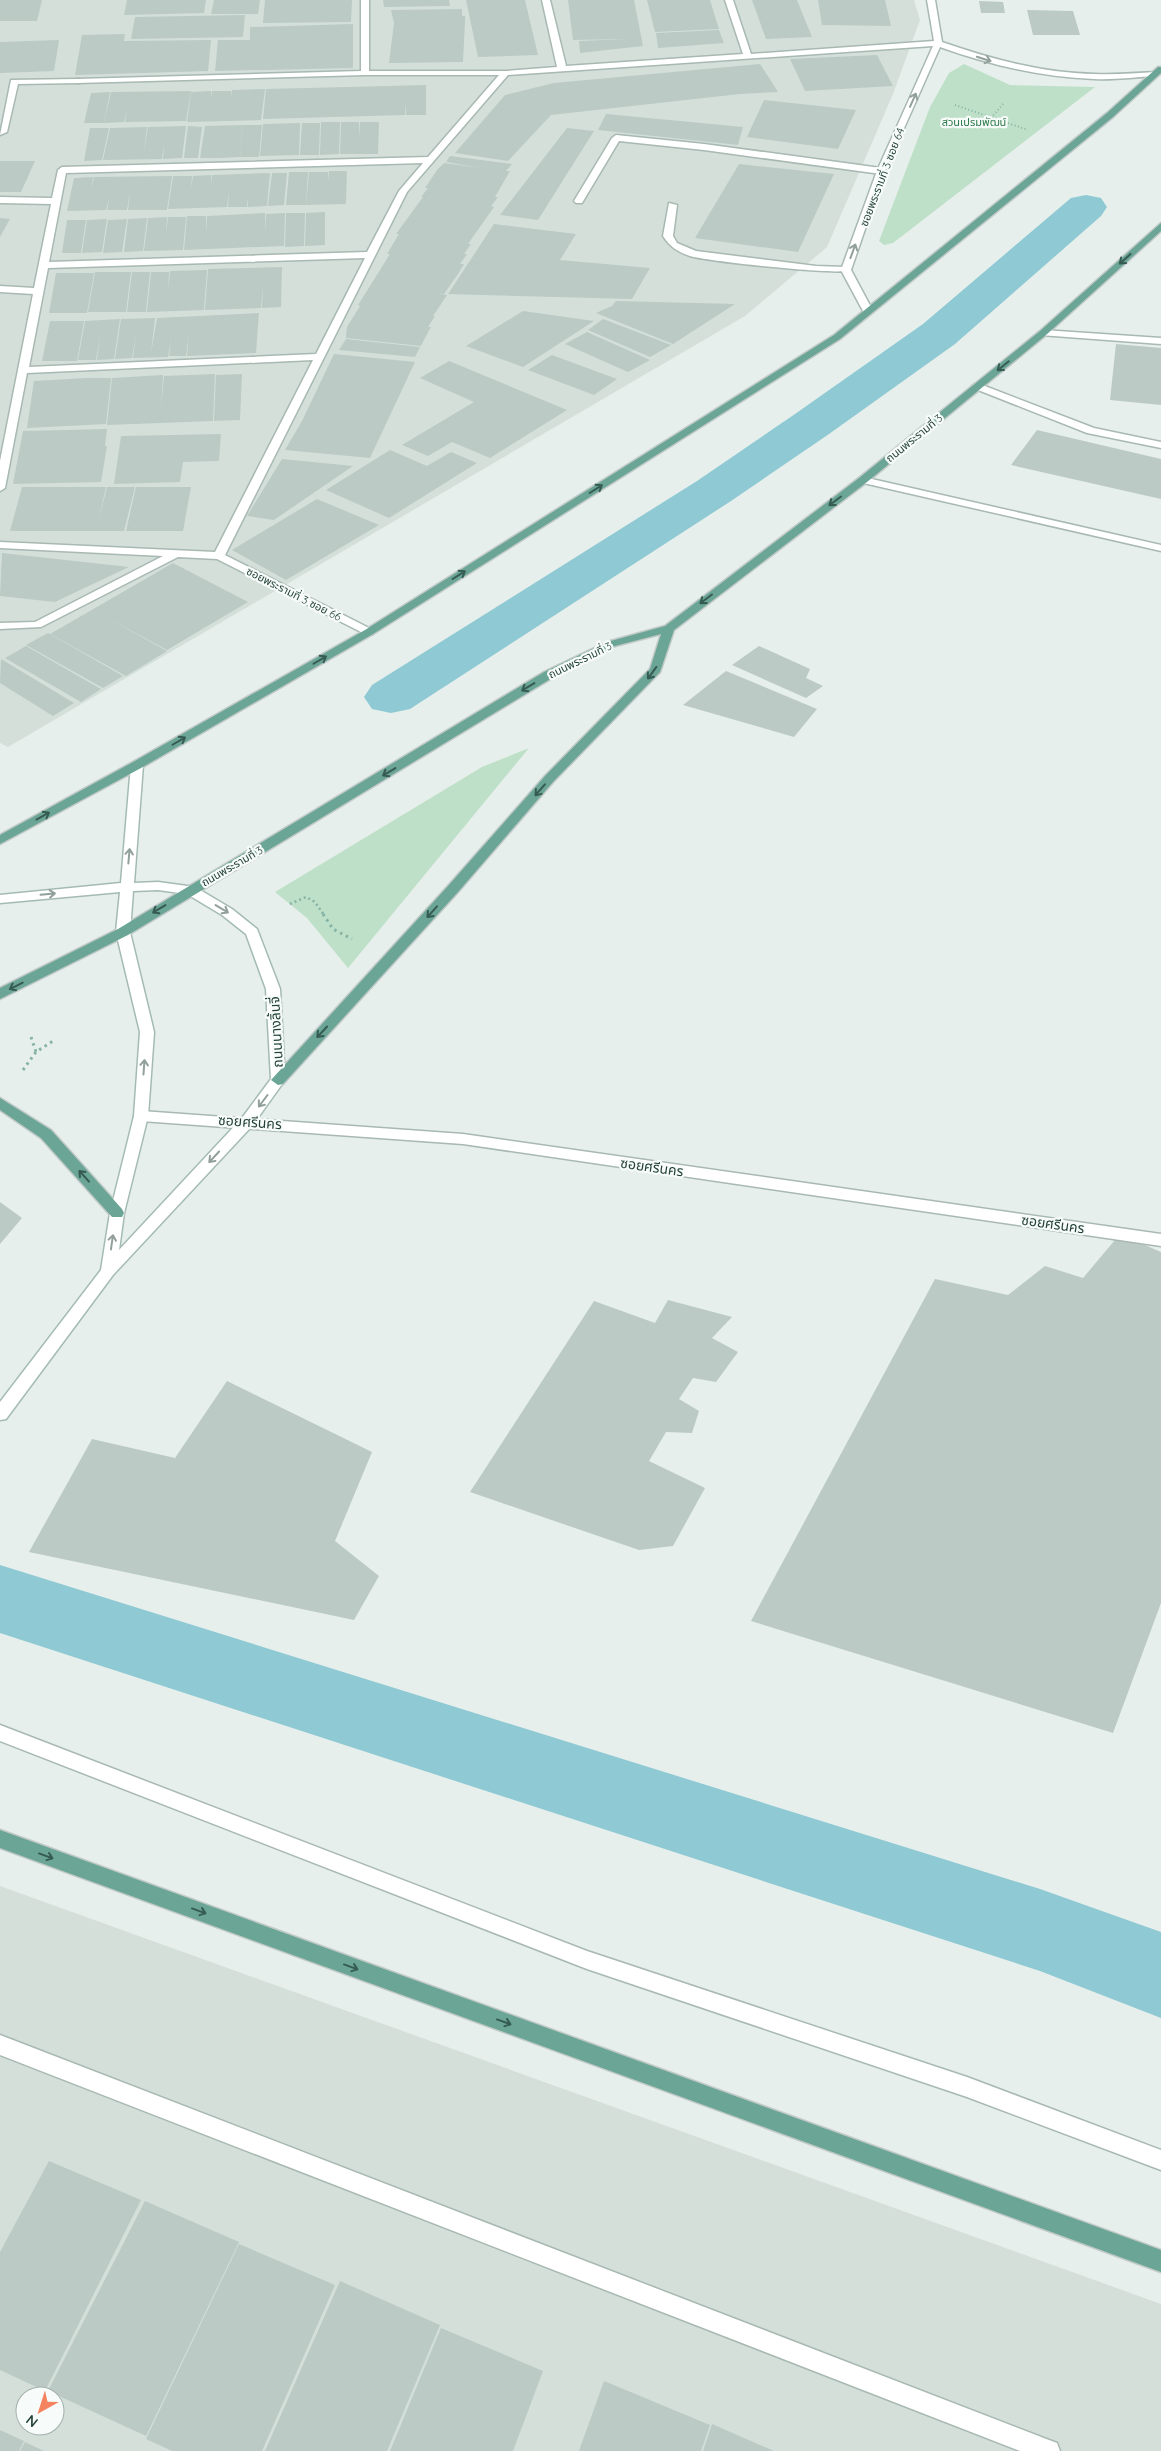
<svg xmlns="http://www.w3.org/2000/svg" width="1161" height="2451" font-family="Quicksand,'Noto Sans Thai',sans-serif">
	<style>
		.built { fill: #d4dfda; fill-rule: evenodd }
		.green { fill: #bfe0c8 }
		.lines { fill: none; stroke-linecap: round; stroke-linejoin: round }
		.canal { fill: #8ec9d4; fill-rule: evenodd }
		.building { fill: #bbcac4 }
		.lane-casing { stroke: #a8b8b2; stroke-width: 3 }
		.street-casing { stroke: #a8b8b2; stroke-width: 3 }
		.secondary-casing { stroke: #a4bbb3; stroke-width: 3 }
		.primary-casing { stroke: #c2cac8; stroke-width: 3 }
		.path-far2 { stroke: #86b3a5; stroke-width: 2; stroke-dasharray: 1 2.5; stroke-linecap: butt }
		.path-far1 { stroke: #86b3a5; stroke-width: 2.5; stroke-dasharray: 2 3; stroke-linecap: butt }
		.path { stroke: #86b3a5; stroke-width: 3; stroke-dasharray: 2.5 4; stroke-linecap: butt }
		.lane { fill: #fff; fill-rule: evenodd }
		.street { fill: #fff; fill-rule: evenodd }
		.secondary { fill: #fff; fill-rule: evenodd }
		.primary { fill: #6aa596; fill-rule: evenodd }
		.oneway { stroke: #92a09c }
		.oneway2 { stroke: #365b51 }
		.labels { text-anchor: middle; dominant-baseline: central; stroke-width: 4.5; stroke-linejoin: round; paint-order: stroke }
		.far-park-label { font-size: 11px; fill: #2d7a4b; stroke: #f7fbf9 }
		.far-street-label { font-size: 11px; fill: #24423a; stroke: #f7fbf9 }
		.street-label { font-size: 14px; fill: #24423a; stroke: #f7fbf9 }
	</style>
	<rect width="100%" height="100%" fill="#e6efeb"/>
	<g class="built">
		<path d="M0 0H914L920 20 893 94 827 247 745 316 8 747 0 743Z"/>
		<path d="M0 1886 1161 2304V2451H0ZM25 2396H55V2426H25Z"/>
	</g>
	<g class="green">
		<path d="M964 64 1010 85 1095 87 893 243 884 245 879 241 930 107 949 73Z"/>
		<path d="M529 748 348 968 307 918 275 892 482 767Z"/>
	</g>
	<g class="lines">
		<g class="canal">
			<path d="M1086 195 1101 198 1107 207 1101 216 955 344 829 434 731 501 410 709 391 713 372 709 364 697 372 685 697 481 795 414 923 324 1071 198Z"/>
			<path d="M0 1565 1040 1889 1161 1932V2018L1040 1971 0 1633Z"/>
		</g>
	</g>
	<g class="building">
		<path d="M0 0H42L37 21H0Z"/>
		<path d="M127 0H206L204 13 124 15Z"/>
		<path d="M214 0H260L258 14H211Z"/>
		<path d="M265 0H352L351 22 263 23Z"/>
		<path d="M383 0H449L450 6 384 7Z"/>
		<path d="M466 0H525L538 55 478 57Z"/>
		<path d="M568 0H634L643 46 580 53 579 41 627 39 573 40Z"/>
		<path d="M647 0H710L719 29 655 32Z"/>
		<path d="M752 0H797L812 37 766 39Z"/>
		<path d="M818 0H885L891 26 822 25Z"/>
		<path d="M979 1 1003 2 1005 13H981Z"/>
		<path d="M462 9V16H465V22L463 62 389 63 394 23 391 10Z"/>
		<path d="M1027 10 1073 11 1080 35H1033Z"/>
		<path d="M245 15 243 37 131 39 135 17Z"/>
		<path d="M353 24V68L215 71 218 40H250V27Z"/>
		<path d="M719 30 724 43 658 48 656 33Z"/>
		<path d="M125 34 124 41 211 40 208 71 75 75 82 35Z"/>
		<path d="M59 40 54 71 0 73V42Z"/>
		<path d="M877 55 893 86 805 91 790 59Z"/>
		<path d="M760 64 778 92 740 94 551 115 508 161 455 153 505 95 554 83Z"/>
		<path d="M426 85V115H406L405 102V115L263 119 266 89Z"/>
		<path d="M265 89 261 120 187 122 191 92 211 91V98L212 91H231V97L232 90Z"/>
		<path d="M191 91 186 121 125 122 127 111 124 122 104 123 111 92Z"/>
		<path d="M110 92 104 123H84L91 93Z"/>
		<path d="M764 100 856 110 838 149 747 137Z"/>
		<path d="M606 114 743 127 738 145 598 130Z"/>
		<path d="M321 122H340L339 154 320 155Z"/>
		<path d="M341 122H359L360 138V122H379L378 154H340Z"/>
		<path d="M300 123 299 155 260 156 263 124Z"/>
		<path d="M302 123H320L319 155H300Z"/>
		<path d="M243 125H262L259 157H240Z"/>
		<path d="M243 125 240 157 220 158 221 143 220 158H200L205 126Z"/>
		<path d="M186 126 182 158 163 159 164 144 162 159 103 160 110 128 147 127 144 152 148 127Z"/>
		<path d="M188 126 202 127 198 158H184Z"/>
		<path d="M90 128H109L102 160 84 161Z"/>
		<path d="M567 128 594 131 538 220 500 215Z"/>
		<path d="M450 156 512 164 506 171H510L495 197H498L491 206 494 207 468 244H471L464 254H467L460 264H464L458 274 444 294 435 293 447 295 433 316H435L428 327H431L425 338 421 346 346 338 347 327 360 306 358 305 390 254H387L399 234H396L423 197H421L428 188H425L437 170 444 163 480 168 446 162Z"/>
		<path d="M0 161H35L21 192H0Z"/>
		<path d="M739 164 834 174 798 252 695 238Z"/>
		<path d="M329 171H347L346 204 306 205 309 172H328V181Z"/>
		<path d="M289 172H308L306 205H286Z"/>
		<path d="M270 173 267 206 248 207V197L247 207H228L229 191 227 207 168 209 173 176H192L191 188 193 176 211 175V184L212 175Z"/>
		<path d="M272 173H287L284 205 268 206Z"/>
		<path d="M172 176 167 210H147L150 193 147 210H128L130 191 127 210H107L110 195 106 210 67 211 74 178 93 177 92 188 94 177Z"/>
		<path d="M325 212V245L305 246 306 213Z"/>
		<path d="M265 213V233L266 214 285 213 284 246 184 250 187 216H206V232L207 216Z"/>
		<path d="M286 213H305L304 246 285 247Z"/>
		<path d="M167 217 166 235 168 217H186L183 250 144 251 148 218Z"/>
		<path d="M0 218 10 219 0 237Z"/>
		<path d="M147 218 143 251 124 252 128 219Z"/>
		<path d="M107 219 102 252 82 253 87 220Z"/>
		<path d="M127 219 122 252 103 253 108 220Z"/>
		<path d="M67 220H86L81 253H62Z"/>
		<path d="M494 224 576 234 560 260 650 268 632 299 448 294Z"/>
		<path d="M282 267 281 307 262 308 263 286 261 308 205 310 208 269Z"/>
		<path d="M207 270 204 310 147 312 151 272H169L168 292 170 271Z"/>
		<path d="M95 272H131L126 312H88Z"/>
		<path d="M132 272H150L146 312H127Z"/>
		<path d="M56 273H75L73 288 75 273H94L87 313H49Z"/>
		<path d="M616 301 735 304 673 344 596 313 612 306Z"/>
		<path d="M523 311 594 321 523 367 466 346Z"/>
		<path d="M259 313 256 353 187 356 189 332 186 356H169L171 338 168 357 133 358 136 334 132 358 115 359 121 319 155 318 151 353 157 318Z"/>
		<path d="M120 319 114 359 97 360 100 336 96 360H78L85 321Z"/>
		<path d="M603 319 671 345 650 357 588 330Z"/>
		<path d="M50 321H84L77 361H42Z"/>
		<path d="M587 332 650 360 628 372 565 344Z"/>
		<path d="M346 339 420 347 415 357 339 350Z"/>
		<path d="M1116 344 1161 348V405L1110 400Z"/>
		<path d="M334 354 415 362 370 458 285 450 302 421Z"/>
		<path d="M552 355 617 379 594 395 528 370Z"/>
		<path d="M449 361 567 410 490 458 452 442 428 456 402 445 474 402 420 378Z"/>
		<path d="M215 374 213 421 107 425 112 378 163 375 161 408 164 376Z"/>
		<path d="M242 374 240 420 214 421 216 375Z"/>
		<path d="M86 378H111L106 424 27 428 34 381Z"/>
		<path d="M107 429 105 446H99H107L101 482 13 484 23 431Z"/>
		<path d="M1037 430 1161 459V499L1011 465Z"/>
		<path d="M221 434 219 461 183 462 180 482 114 484 121 436Z"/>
		<path d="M390 450 427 466 451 452 477 463 389 518 326 490Z"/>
		<path d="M282 459 353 466 274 520 247 516Z"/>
		<path d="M22 487H106L98 523 107 487H135L124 531H10Z"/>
		<path d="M136 487H191L183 531H126Z"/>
		<path d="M317 499 379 525 286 580 232 550Z"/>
		<path d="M2 553 129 567 55 602 0 596Z"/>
		<path d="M173 563 248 602 167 650 106 617 167 651 126 676 50 634Z"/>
		<path d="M48 633 123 676 103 688 26 645Z"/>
		<path d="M26 646 101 689 81 702 5 658Z"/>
		<path d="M759 646 810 669 806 678 823 686 806 698 732 665Z"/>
		<path d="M1 659 74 703 53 716 0 683Z"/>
		<path d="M726 671 817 709 794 737 683 705Z"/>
		<path d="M0 1202 22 1218 0 1244Z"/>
		<path d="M1120 1234 1161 1252V1603L1113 1733 751 1621 935 1279 1008 1295 1045 1266 1083 1278Z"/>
		<path d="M668 1300 732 1317 712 1338 738 1352 716 1382 693 1378 679 1399 699 1411 692 1433 666 1432 649 1461 705 1488 673 1546 639 1550 470 1492 594 1301 655 1323Z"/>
		<path d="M227 1381 372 1452 335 1541 379 1576 354 1620 29 1552 92 1439 175 1458Z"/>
		<path d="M49 2161 141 2200 45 2391 0 2370V2252Z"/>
		<path d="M145 2201 239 2242 146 2436 48 2391Z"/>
		<path d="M239 2244 335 2285 262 2451H172L146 2439Z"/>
		<path d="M340 2281 440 2325 387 2451H265Z"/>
		<path d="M441 2328 543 2371 513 2451H390Z"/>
		<path d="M604 2381 710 2425 701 2451H579Z"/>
		<path d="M712 2424 774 2451H703Z"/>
		<path d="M0 2430 24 2441 19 2451H0Z"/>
		<path d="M25 2442 44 2451H20Z"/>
	</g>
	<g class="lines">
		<defs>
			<g id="lane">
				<path d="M77 79H80V83L18 84 7 132 0 135 11 80Z"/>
				<path d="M616 135 704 144 881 168 885 171 881 174 704 150 619 141 582 203H576L574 201 612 138Z"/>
				<path d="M669 203 677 205 673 236 677 243 696 251 816 266 846 267 851 270C843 276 706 261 690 256 678 252 670 247 663 236Z"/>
				<path d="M977 383 1094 428 1161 442V448L1087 433 973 388 972 386Z"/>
				<path d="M863 477 1161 545V551L859 482V478Z"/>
				<path d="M0 1725 587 1951 967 2077 1161 2150V2170L967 2097 587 1969 0 1741Z"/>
				<path d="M0 2035 1049 2440 1057 2443 1060 2451H1020L0 2055Z"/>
			</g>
			<g id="street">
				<path d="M361 0H369V71H506L557 67 542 0H550L566 66 743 54 725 0H733L751 54 934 41 927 0H935L942 42C991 59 1042 73 1095 74 1115 75 1136 73 1156 72L1160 74 1156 76C1136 77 1115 80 1094 79 1041 77 990 65 940 47L885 171 851 270 873 311 868 314 863 311 841 270 877 171 933 46 508 75 407 192 225 555 373 630V634H365L217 559 178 557 41 627 0 629V623L35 622 163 556 0 548V542L215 552 313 360 27 373 5 488 0 491V461L33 294 0 292V286L34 288 51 204 0 203V197L52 198 58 170 62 167 428 157 499 75H365L77 83 73 81 77 79 361 71ZM423 163 399 191 367 252 49 262 66 173ZM365 258 316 354 29 367 48 268Z"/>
				<path d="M1043 330 1161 338V344L1040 335 1038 333Z"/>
				<path d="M141 1111 463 1134 1161 1234V1246L463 1144 141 1121 136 1120 134 1116 136 1112Z"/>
			</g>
			<path id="secondary" d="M137 761 143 765 134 883 158 882 195 887 232 909 257 929 280 989 285 1080 252 1126 113 1275 6 1419 0 1420V1402L101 1270 110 1213 134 1116 140 1032 116 932 120 892 0 903V895L121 883 131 765ZM158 890 187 894 222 915 246 934 266 989 271 1079 242 1118 119 1250 124 1213 148 1116 154 1032 130 932 133 891Z"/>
			<g id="primary">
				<path d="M1158 67H1161V73L1113 117 840 339 373 634 141 768 0 844V835L133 762 365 630 834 335 1107 113Z"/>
				<path d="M1161 223V231L1046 335 867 482 674 630 660 672 553 782 458 892 283 1084 278 1085 271 1080 448 886 545 776 650 669 661 634 615 646 552 678 128 935 0 999V988L118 929 544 672 607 642 665 626 859 478 1040 331Z"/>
				<path d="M0 1098 51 1130 122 1209 124 1213 122 1217H112L41 1138 0 1110Z"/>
				<path d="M0 1830 1161 2250V2272L0 1848Z"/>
			</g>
		</defs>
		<use href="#lane" class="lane-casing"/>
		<use href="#street" class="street-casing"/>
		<use href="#secondary" class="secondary-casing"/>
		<use href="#primary" class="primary-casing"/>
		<g class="path-far2">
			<path d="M955 105 1028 130"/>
			<path d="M991 118 1004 103"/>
		</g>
		<path class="path-far1" d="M290 904 306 897 315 902 324 915"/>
		<g class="path">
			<path d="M323 914 333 929 352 939"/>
			<path d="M31 1037 36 1052"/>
			<path d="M23 1070 36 1052 53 1041"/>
		</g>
		<use href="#lane" class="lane"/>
		<use href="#street" class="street"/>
		<use href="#secondary" class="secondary"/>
		<use href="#primary" class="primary"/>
	</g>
	<defs><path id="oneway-shaft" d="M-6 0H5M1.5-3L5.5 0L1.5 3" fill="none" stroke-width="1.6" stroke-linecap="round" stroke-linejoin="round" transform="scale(1.25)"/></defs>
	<g class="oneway">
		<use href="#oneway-shaft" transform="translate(984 59) rotate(18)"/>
		<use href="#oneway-shaft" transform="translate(913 100) rotate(-66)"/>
		<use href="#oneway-shaft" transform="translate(853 251) rotate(-70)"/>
		<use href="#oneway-shaft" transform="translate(129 856) rotate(-85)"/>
		<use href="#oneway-shaft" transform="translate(48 894) rotate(-5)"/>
		<use href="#oneway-shaft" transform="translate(222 909) rotate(31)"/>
		<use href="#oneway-shaft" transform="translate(144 1067) rotate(-86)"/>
		<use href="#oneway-shaft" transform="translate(263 1101) rotate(127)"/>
		<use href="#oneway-shaft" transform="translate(214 1157) rotate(133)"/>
		<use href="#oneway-shaft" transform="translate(112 1242) rotate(-82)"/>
	</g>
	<g class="oneway2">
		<use href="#oneway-shaft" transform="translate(1125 259) rotate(138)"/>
		<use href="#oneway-shaft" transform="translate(1003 366) rotate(141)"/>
		<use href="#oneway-shaft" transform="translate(596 489) rotate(-32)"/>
		<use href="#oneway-shaft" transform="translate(835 501) rotate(143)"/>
		<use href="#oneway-shaft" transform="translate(459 575) rotate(-32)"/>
		<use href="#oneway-shaft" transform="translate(706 599) rotate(143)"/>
		<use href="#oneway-shaft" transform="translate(320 660) rotate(-30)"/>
		<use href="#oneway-shaft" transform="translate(652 673) rotate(126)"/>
		<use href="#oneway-shaft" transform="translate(528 687) rotate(149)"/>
		<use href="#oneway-shaft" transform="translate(179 741) rotate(-30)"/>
		<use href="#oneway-shaft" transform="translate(389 772) rotate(149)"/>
		<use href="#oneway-shaft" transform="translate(540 790) rotate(131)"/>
		<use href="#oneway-shaft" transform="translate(43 816) rotate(-29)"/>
		<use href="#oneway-shaft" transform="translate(159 909) rotate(149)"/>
		<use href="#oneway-shaft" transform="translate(432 912) rotate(132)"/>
		<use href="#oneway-shaft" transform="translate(16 986) rotate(153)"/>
		<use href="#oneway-shaft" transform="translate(322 1032) rotate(133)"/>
		<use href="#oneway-shaft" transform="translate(84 1176) rotate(-132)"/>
		<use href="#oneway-shaft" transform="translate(46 1856) rotate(20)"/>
		<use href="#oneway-shaft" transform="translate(199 1911) rotate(20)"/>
		<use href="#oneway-shaft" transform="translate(351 1967) rotate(20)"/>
		<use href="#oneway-shaft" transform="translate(504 2022) rotate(20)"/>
	</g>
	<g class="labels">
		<g class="far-park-label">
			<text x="974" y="122">สวนเปรมพัฒน์</text>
		</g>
		<g class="far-street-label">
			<text transform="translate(882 177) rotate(-69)">ซอยพระรามที่ 3 ซอย 64</text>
			<text transform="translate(914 438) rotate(-39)">ถนนพระรามที่ 3</text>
			<text transform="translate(294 594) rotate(27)">ซอยพระรามที่ 3 ซอย 66</text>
			<text transform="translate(580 660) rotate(-26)">ถนนพระรามที่ 3</text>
			<text transform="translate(232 866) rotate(-30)">ถนนพระรามที่ 3</text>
		</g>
		<g class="street-label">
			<text transform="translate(276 1032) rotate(-93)">ถนนนางลิ้นจี่</text>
			<text transform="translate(250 1122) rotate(4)">ซอยศรีนคร</text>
			<text transform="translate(652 1167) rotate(8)">ซอยศรีนคร</text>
			<text transform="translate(1053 1224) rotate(8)">ซอยศรีนคร</text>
		</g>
	</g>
	<g transform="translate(40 2411) rotate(219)"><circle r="24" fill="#f7fbf9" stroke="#a3b1ad"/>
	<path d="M0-4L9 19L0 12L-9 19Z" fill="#f4845f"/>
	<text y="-8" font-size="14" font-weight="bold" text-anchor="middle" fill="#24423a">N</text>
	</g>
</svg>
